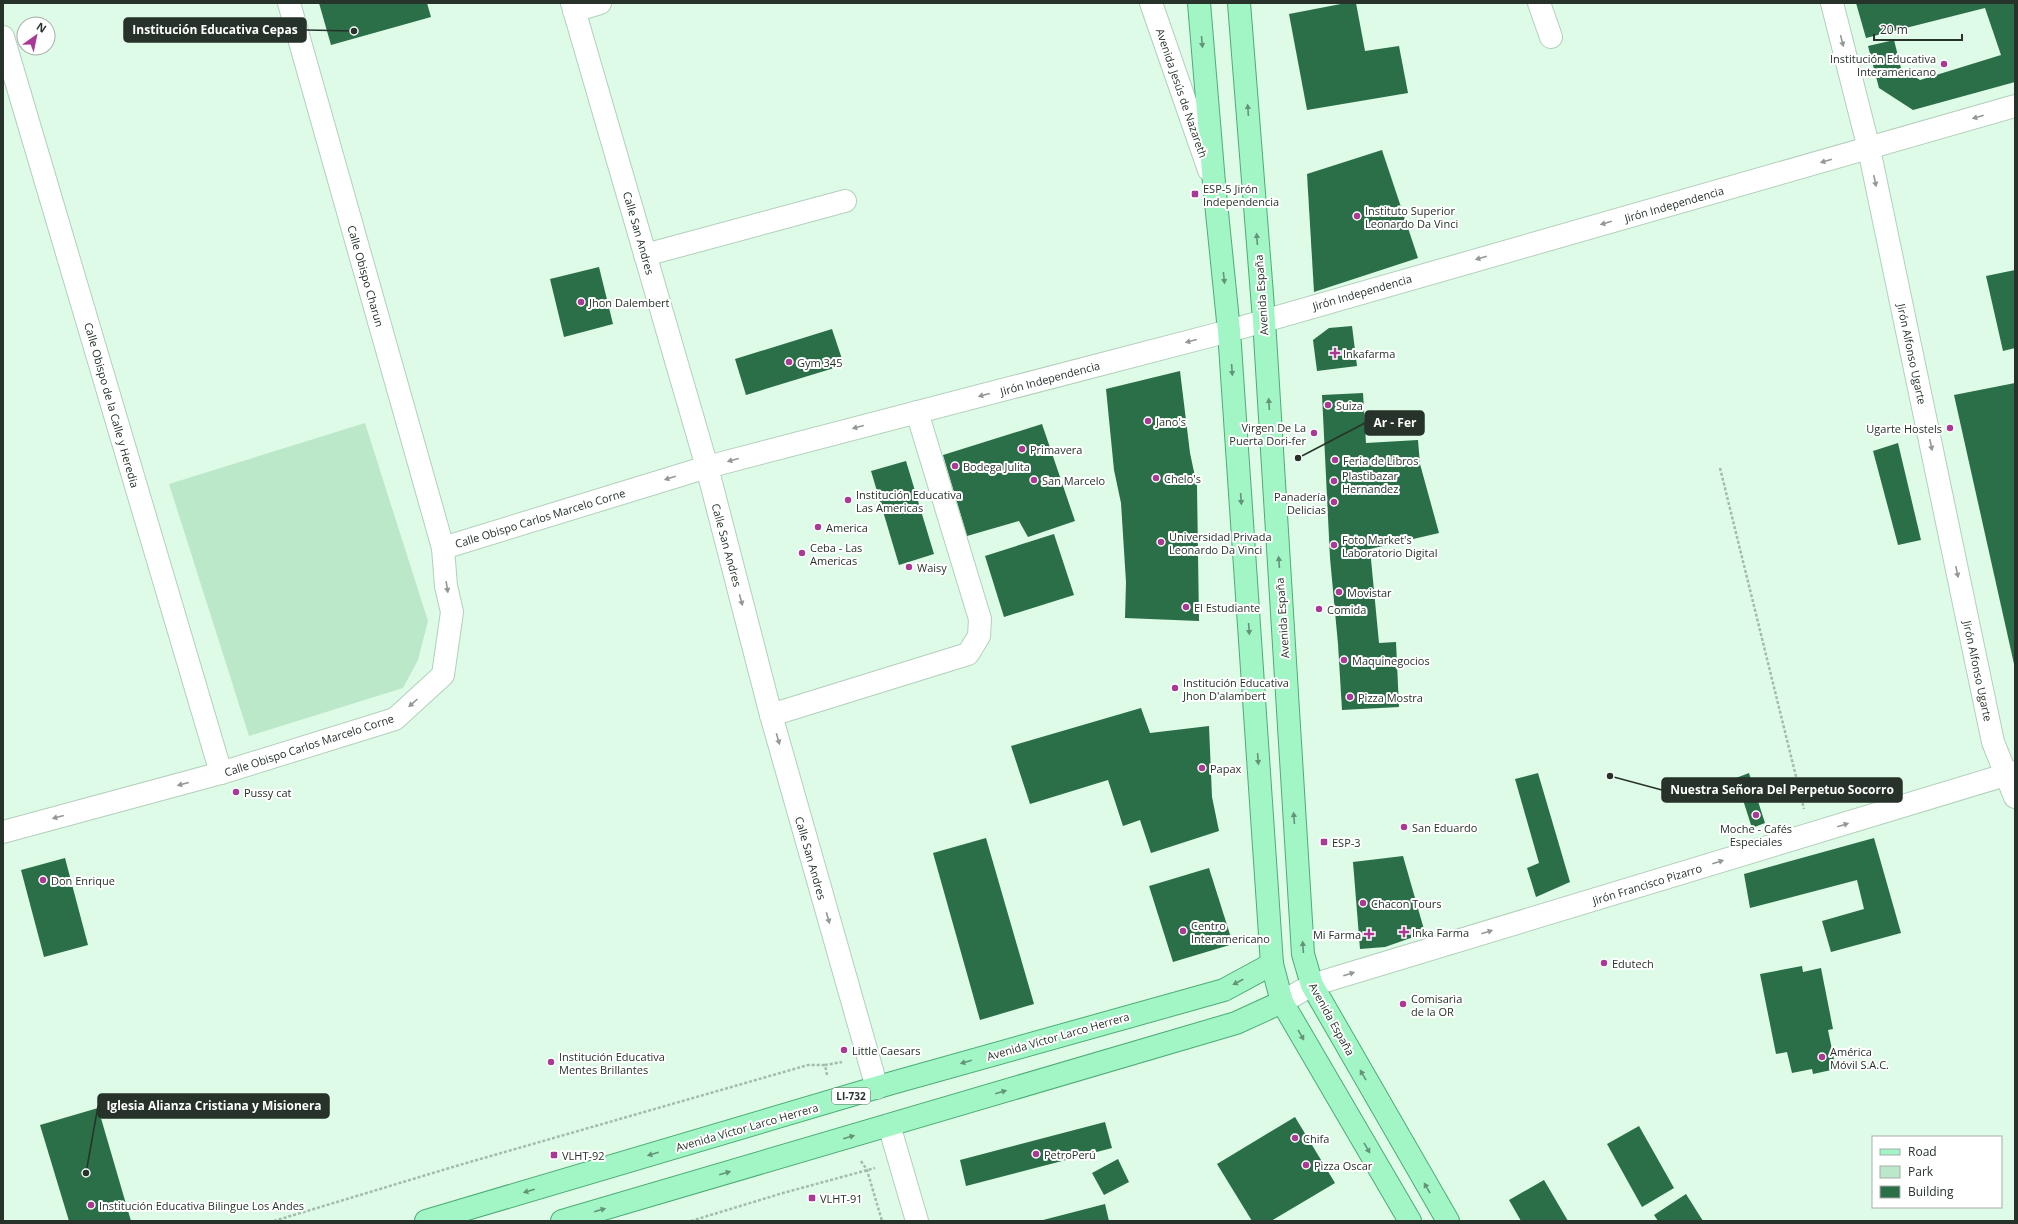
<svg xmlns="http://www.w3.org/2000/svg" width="2018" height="1224" font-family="'Open Sans',sans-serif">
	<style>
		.green { fill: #bce8ca }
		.building { fill: #2a6f48 }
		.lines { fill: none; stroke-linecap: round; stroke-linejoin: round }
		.minor-casing { stroke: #b2d0bb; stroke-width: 24 }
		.tertiary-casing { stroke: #b2d0bb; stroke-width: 24 }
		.primary-casing { stroke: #4eac76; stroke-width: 24 }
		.path { stroke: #a3bcab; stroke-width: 2.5; stroke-dasharray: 3 2; stroke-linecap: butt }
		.minor { stroke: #fff; stroke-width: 22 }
		.tertiary { stroke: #fff; stroke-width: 22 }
		.primary { stroke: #a2f5c5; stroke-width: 22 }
		.oneway { fill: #929894 }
		.oneway2 { fill: #649478 }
		.poi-dot { fill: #a83995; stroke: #fff; stroke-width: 1.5 }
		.labels { text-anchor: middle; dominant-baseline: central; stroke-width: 4; stroke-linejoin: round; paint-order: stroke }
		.shield { fill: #fff; stroke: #67706a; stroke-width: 1 }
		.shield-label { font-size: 10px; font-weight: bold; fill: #26322a }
		.poi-label { font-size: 11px; fill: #26322a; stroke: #fff; text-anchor: start }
		.street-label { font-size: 11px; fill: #26322a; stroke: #fff }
		.leader { fill: none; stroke: #26322a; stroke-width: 1.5 }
		.callout-dot { fill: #26322a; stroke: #fff; stroke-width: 1.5 }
		.callout { fill: #26322a; stroke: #26322a; stroke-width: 1.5 }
		.callout-label { font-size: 12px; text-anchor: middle; font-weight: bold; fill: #fff }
	</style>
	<rect width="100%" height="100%" fill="#ddfbe6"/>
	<path class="green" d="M365 423 428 621 418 660 403 688 249 736 169 484Z"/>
	<g class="building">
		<path d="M319 3H427L431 17 331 45Z"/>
		<path d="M1346 3H1356L1365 51 1399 46 1408 93 1307 110 1289 14Z"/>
		<path d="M1856 3H2015V82L1913 110 1879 88 1868 46 1894 40 1901 68 1920 80 2001 55 1985 8 1866 38Z"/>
		<path d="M1382 150 1418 258 1314 292 1307 174Z"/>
		<path d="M599 267 613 324 564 337 550 279Z"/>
		<path d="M2015 270V348L2003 351 1986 276Z"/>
		<path d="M1352 326 1357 366 1317 371 1313 340 1329 328Z"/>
		<path d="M832 329 844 365 746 395 735 359Z"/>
		<path d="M1180 371 1190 453 1197 486 1199 621 1125 618 1126 582 1121 503 1114 470 1106 389Z"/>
		<path d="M2015 383V664H2014L1954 395Z"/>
		<path d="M1363 393 1366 443 1418 440 1420 464 1439 533 1370 549 1379 643 1396 642 1399 707 1342 710 1338 644 1330 558 1322 395Z"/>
		<path d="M1042 424 1075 521 1028 537 1019 521 967 536 943 455Z"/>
		<path d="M1898 443 1921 540 1898 545 1873 451Z"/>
		<path d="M906 461 934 554 899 565 871 471Z"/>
		<path d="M1054 534 1074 595 1004 617 985 556Z"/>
		<path d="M1141 708 1150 733 1209 726 1212 797 1219 831 1151 853 1140 820 1123 826 1108 780 1030 804 1011 746Z"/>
		<path d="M1538 773 1570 882 1536 897 1527 868 1539 863 1515 779Z"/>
		<path d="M1749 773 1765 823 1752 828 1736 778Z"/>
		<path d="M986 838 1034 1004 980 1020 933 853Z"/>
		<path d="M1874 838 1901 933 1831 952 1822 921 1864 909 1857 880 1750 908 1744 874Z"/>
		<path d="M1403 856 1425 933 1385 947 1360 949 1353 862Z"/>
		<path d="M65 858 88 945 44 957 21 870Z"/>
		<path d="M1209 868 1233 944 1173 962 1149 886Z"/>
		<path d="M1802 966 1803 972 1821 968 1833 1029 1828 1030 1836 1069 1813 1074 1812 1069 1792 1073 1787 1052 1776 1054 1760 974Z"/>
		<path d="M98 1108 131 1221H69L40 1125Z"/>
		<path d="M1295 1117 1335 1183 1271 1221H1252L1217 1164Z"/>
		<path d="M1105 1122 1112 1148 966 1186 960 1160Z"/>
		<path d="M1639 1126 1674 1188 1642 1207 1607 1144Z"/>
		<path d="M1118 1159 1129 1182 1104 1195 1092 1173Z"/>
		<path d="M1544 1180 1568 1221H1521L1509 1200Z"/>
		<path d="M1686 1194 1703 1221H1658L1654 1215Z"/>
		<path d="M1105 1204 1109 1221H1043V1220Z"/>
	</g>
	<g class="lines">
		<defs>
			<g id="minor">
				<path d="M572 3 707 467 771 715 877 1088"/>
				<path d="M1539 3 1551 37"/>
				<path d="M1832 3 1869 149 1993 742 2015 797"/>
				<path d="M574 11 600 3"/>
				<path d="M3 37 221 773"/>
				<path d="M645 255 845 201"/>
				<path d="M443 548 707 467 1229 331 2015 106"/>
				<path d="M771 715 968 654 979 636 980 619 917 412"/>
				<path d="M3 832 221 773 395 719 443 675 452 612 446 586 443 548 289 3"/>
				<path d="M1282 1002 1312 985 2015 772"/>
				<path d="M889 1125 917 1221"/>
			</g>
			<path id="tertiary" d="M1151 3 1209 170"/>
			<g id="primary">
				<path d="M1199 3 1214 183 1229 331 1272 964 1282 1002 1410 1221"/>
				<path d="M1239 3 1264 320 1303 954 1312 985 1448 1221"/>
				<path d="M426 1221 892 1083 1224 990 1272 964"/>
				<path d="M562 1221 1236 1023 1282 1002"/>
			</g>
		</defs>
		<use href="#minor" class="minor-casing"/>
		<use href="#tertiary" class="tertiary-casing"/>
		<use href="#primary" class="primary-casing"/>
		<g class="path">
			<path d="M1720 468 1804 809"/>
			<path d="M827 1075 825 1065 842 1062"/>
			<path d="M861 1161 867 1170 882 1221"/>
			<path d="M274 1221 456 1166 808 1065H825"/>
			<path d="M691 1221 783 1193 875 1168"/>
		</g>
		<use href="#minor" class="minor"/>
		<use href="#tertiary" class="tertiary"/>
		<use href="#primary" class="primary"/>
	</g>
	<defs><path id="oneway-solid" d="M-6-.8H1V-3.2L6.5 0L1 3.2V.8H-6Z"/></defs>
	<g class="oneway">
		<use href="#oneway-solid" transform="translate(1842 41) rotate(76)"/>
		<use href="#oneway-solid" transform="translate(1978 117) rotate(164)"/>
		<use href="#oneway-solid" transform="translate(1826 161) rotate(164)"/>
		<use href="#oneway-solid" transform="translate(1875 181) rotate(78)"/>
		<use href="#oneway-solid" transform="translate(1606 223) rotate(164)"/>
		<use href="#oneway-solid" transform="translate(1481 258) rotate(164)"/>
		<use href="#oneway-solid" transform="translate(1191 341) rotate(165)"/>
		<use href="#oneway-solid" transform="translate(984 395) rotate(165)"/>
		<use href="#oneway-solid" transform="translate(858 427) rotate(165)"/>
		<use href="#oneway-solid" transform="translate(1931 445) rotate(78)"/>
		<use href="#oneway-solid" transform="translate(733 460) rotate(165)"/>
		<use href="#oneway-solid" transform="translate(670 478) rotate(163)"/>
		<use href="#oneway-solid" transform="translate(1957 572) rotate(78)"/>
		<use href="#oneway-solid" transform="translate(447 587) rotate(81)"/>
		<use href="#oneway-solid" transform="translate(741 600) rotate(75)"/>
		<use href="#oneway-solid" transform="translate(413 703) rotate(138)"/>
		<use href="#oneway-solid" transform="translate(778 739) rotate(74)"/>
		<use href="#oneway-solid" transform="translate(183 784) rotate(165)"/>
		<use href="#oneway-solid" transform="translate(58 817) rotate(165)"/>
		<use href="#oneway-solid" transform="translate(1843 825) rotate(-17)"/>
		<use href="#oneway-solid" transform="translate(1718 862) rotate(-17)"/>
		<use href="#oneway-solid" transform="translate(828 918) rotate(74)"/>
		<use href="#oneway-solid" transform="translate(1487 932) rotate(-17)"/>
		<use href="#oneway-solid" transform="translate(1349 974) rotate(-17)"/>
	</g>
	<g class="oneway2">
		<use href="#oneway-solid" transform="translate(1202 42) rotate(85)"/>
		<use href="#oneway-solid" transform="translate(1248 110) rotate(-94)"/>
		<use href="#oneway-solid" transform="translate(1257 239) rotate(-94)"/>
		<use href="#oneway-solid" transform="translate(1224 278) rotate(84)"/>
		<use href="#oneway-solid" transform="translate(1232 370) rotate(86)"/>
		<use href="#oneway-solid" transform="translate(1269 404) rotate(-94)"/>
		<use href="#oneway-solid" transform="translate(1241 499) rotate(86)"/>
		<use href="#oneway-solid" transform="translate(1279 562) rotate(-94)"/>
		<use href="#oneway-solid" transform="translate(1249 629) rotate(86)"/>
		<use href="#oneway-solid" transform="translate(1258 759) rotate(86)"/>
		<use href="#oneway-solid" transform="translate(1294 818) rotate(-94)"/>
		<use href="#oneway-solid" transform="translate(1303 947) rotate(-94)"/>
		<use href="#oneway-solid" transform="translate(1238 982) rotate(152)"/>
		<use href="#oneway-solid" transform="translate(1301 1035) rotate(60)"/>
		<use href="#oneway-solid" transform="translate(966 1062) rotate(164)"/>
		<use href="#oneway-solid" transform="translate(1363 1075) rotate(-120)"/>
		<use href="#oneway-solid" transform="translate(1001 1092) rotate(-16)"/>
		<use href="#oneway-solid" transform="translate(849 1137) rotate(-16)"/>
		<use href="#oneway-solid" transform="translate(1367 1148) rotate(60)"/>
		<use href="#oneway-solid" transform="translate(653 1154) rotate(164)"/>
		<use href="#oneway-solid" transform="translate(725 1173) rotate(-16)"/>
		<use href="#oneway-solid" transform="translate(1427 1188) rotate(-120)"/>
		<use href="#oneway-solid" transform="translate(529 1191) rotate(164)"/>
		<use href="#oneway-solid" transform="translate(600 1210) rotate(-16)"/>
	</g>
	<g class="poi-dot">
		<circle cx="1944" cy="64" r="4"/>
		<rect x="1191" y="190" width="8" height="8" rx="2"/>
		<circle cx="1357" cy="216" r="4"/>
		<circle cx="581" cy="302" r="4"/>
		<path d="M1333 347h4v4h4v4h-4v4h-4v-4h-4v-4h4z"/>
		<circle cx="789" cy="362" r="4"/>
		<circle cx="1328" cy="405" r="4"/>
		<circle cx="1148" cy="421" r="4"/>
		<circle cx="1950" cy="428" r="4"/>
		<circle cx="1314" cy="433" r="4"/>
		<circle cx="1022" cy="449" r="4"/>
		<circle cx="1335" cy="460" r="4"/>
		<circle cx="955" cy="466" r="4"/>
		<circle cx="1156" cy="478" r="4"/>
		<circle cx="1034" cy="480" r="4"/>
		<circle cx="1334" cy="481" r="4"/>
		<circle cx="848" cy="500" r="4"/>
		<circle cx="1334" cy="502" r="4"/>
		<circle cx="818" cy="527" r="4"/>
		<circle cx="1161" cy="542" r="4"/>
		<circle cx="1334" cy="545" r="4"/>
		<circle cx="802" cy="553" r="4"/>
		<circle cx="909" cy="567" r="4"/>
		<circle cx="1339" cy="592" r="4"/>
		<circle cx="1186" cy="607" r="4"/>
		<circle cx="1319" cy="609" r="4"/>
		<circle cx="1344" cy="660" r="4"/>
		<circle cx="1175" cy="688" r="4"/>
		<circle cx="1350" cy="697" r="4"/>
		<circle cx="1202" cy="768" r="4"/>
		<circle cx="236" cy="792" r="4"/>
		<circle cx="1756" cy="815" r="4"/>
		<circle cx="1404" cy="827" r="4"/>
		<rect x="1320" y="838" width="8" height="8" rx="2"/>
		<circle cx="43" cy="880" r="4"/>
		<circle cx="1363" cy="903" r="4"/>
		<circle cx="1183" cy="931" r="4"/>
		<path d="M1402 926h4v4h4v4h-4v4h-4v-4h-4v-4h4z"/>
		<path d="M1367 928h4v4h4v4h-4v4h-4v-4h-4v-4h4z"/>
		<circle cx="1604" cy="963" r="4"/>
		<circle cx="1403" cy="1004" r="4"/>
		<circle cx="844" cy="1050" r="4"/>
		<circle cx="1822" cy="1057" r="4"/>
		<circle cx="551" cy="1062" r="4"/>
		<circle cx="1295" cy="1138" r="4"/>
		<circle cx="1036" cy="1154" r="4"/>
		<rect x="550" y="1151" width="8" height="8" rx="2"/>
		<circle cx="1306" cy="1165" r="4"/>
		<rect x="808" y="1194" width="8" height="8" rx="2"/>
		<circle cx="91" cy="1205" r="4"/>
	</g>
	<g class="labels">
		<rect class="shield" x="832" y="1088" width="38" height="16" rx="3"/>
		<g class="shield-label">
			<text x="851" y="1096">LI-732</text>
		</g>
		<g class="poi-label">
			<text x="1936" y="58" text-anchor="end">Institución Educativa<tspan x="1936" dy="13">Interamericano</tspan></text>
			<text x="1203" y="188">ESP-5 Jirón<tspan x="1203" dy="13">Independencia</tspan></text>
			<text x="1365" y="210">Instituto Superior<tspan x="1365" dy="13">Leonardo Da Vinci</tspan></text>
			<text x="589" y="302">Jhon Dalembert</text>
			<text x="1343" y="353">Inkafarma</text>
			<text x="797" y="362">Gym 345</text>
			<text x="1336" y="405">Suiza</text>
			<text x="1156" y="421">Jano's</text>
			<text x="1306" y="427" text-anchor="end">Virgen De La<tspan x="1306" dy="13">Puerta Dori-fer</tspan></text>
			<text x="1942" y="428" text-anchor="end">Ugarte Hostels</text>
			<text x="1030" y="449">Primavera</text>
			<text x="1343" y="460">Feria de Libros</text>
			<text x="963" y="466">Bodega Julita</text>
			<text x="1342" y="475">Plastibazar<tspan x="1342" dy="13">Hernandez</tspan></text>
			<text x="1164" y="478">Chelo's</text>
			<text x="1042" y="480">San Marcelo</text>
			<text x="856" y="494">Institución Educativa<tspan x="856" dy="13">Las Americas</tspan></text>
			<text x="1326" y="496" text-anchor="end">Panadería<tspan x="1326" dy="13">Delicias</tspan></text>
			<text x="826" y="527">America</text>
			<text x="1169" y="536">Universidad Privada<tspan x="1169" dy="13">Leonardo Da Vinci</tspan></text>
			<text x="1342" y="539">Foto Market's<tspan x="1342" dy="13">Laboratorio Digital</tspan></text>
			<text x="810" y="547">Ceba - Las<tspan x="810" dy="13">Americas</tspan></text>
			<text x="917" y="567">Waisy</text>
			<text x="1347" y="592">Movistar</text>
			<text x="1194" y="607">El Estudiante</text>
			<text x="1327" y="609">Comida</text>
			<text x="1352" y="660">Maquinegocios</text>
			<text x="1183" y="682">Institución Educativa<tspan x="1183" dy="13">Jhon D'alambert</tspan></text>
			<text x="1358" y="697">Pizza Mostra</text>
			<text x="1210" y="768">Papax</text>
			<text x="244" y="792">Pussy cat</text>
			<text x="1412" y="827">San Eduardo</text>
			<text x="1756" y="828" text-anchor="middle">Moche - Cafés<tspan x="1756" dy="13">Especiales</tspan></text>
			<text x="1332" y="842">ESP-3</text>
			<text x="51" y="880">Don Enrique</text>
			<text x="1371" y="903">Chacon Tours</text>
			<text x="1191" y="925">Centro<tspan x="1191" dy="13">Interamericano</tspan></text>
			<text x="1412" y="932">Inka Farma</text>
			<text x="1361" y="934" text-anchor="end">Mi Farma</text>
			<text x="1612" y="963">Edutech</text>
			<text x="1411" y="998">Comisarìa<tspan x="1411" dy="13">de la OR</tspan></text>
			<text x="852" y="1050">Little Caesars</text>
			<text x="1830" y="1051">América<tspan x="1830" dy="13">Móvil S.A.C.</tspan></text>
			<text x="559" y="1056">Institución Educativa<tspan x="559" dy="13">Mentes Brillantes</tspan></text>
			<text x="1303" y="1138">Chifa</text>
			<text x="1044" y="1154">PetroPerú</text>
			<text x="562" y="1155">VLHT-92</text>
			<text x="1314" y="1165">Pizza Oscar</text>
			<text x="820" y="1198">VLHT-91</text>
			<text x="99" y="1205">Institución Educativa Bilingue Los Andes</text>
		</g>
		<g class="street-label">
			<text transform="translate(1182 93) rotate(71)">Avenida Jesús de Nazareth</text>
			<text transform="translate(1674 204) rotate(-16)">Jirón Independencia</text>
			<text transform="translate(639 233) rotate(74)">Calle San Andres</text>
			<text transform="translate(366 276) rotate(74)">Calle Obispo Charun</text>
			<text transform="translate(1362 292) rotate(-16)">Jirón Independencia</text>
			<text transform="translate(1261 295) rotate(-94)">Avenida España</text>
			<text transform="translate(1912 354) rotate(78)">Jirón Alfonso Ugarte</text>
			<text transform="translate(1050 378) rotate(-15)">Jirón Independencia</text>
			<text transform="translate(112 405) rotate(74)">Calle Obispo de la Calle y Heredia</text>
			<text transform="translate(540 518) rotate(-17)">Calle Obispo Carlos Marcelo Corne</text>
			<text transform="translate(727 545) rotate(75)">Calle San Andres</text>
			<text transform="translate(1282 618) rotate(-94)">Avenida España</text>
			<text transform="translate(1978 671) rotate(78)">Jirón Alfonso Ugarte</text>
			<text transform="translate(309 745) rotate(-18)">Calle Obispo Carlos Marcelo Corne</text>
			<text transform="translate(811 858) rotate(74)">Calle San Andres</text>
			<text transform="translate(1647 884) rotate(-17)">Jirón Francisco Pizarro</text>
			<text transform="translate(1332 1019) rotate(61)">Avenida España</text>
			<text transform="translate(1058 1036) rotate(-16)">Avenida Víctor Larco Herrera</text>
			<text transform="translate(747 1127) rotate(-16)">Avenida Víctor Larco Herrera</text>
		</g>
	</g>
	<path class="leader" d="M354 31L306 30M1298 458L1365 423M1610 776L1662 790M86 1173L98 1106"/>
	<g class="callout-dot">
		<circle cx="354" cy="31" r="4"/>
		<circle cx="1298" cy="458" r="4"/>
		<circle cx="1610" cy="776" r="4"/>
		<circle cx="86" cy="1173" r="4"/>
	</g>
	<g class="callout">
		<rect x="124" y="18" width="182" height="24" rx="4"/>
		<rect x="1365" y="411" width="59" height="24" rx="4"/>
		<rect x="1662" y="778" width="240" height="24" rx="4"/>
		<rect x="98" y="1094" width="231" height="24" rx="4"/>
	</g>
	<g class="callout-label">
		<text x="215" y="34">Institución Educativa Cepas</text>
		<text x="1395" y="427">Ar - Fer</text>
		<text x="1782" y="794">Nuestra Señora Del Perpetuo Socorro</text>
		<text x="214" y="1110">Iglesia Alianza Cristiana y Misionera</text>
	</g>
	<rect width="2018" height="1224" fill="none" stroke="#26322a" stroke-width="8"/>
	<rect x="1872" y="1136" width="130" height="72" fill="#ffffff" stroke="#a8adaa"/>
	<rect x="1880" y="1149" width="20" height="6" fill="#a2f5c5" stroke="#a8adaa"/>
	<text x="1908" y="1156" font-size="12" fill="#26322a">Road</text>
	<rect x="1880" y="1166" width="20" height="12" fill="#bce8ca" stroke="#a8adaa"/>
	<text x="1908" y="1176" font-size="12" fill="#26322a">Park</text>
	<rect x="1880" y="1186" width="20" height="12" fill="#2a6f48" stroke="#a8adaa"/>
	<text x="1908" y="1196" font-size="12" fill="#26322a">Building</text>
	<g transform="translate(36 36) rotate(33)"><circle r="19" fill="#ffffff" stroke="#a8adaa"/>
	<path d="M0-3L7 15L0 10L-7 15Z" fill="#a83995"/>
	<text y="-6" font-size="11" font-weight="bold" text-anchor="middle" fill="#26322a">N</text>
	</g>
	<path d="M1874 34v6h88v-6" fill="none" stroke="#26322a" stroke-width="2"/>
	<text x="1880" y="34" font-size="12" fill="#26322a" stroke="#ffffff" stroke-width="3" paint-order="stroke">20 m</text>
</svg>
